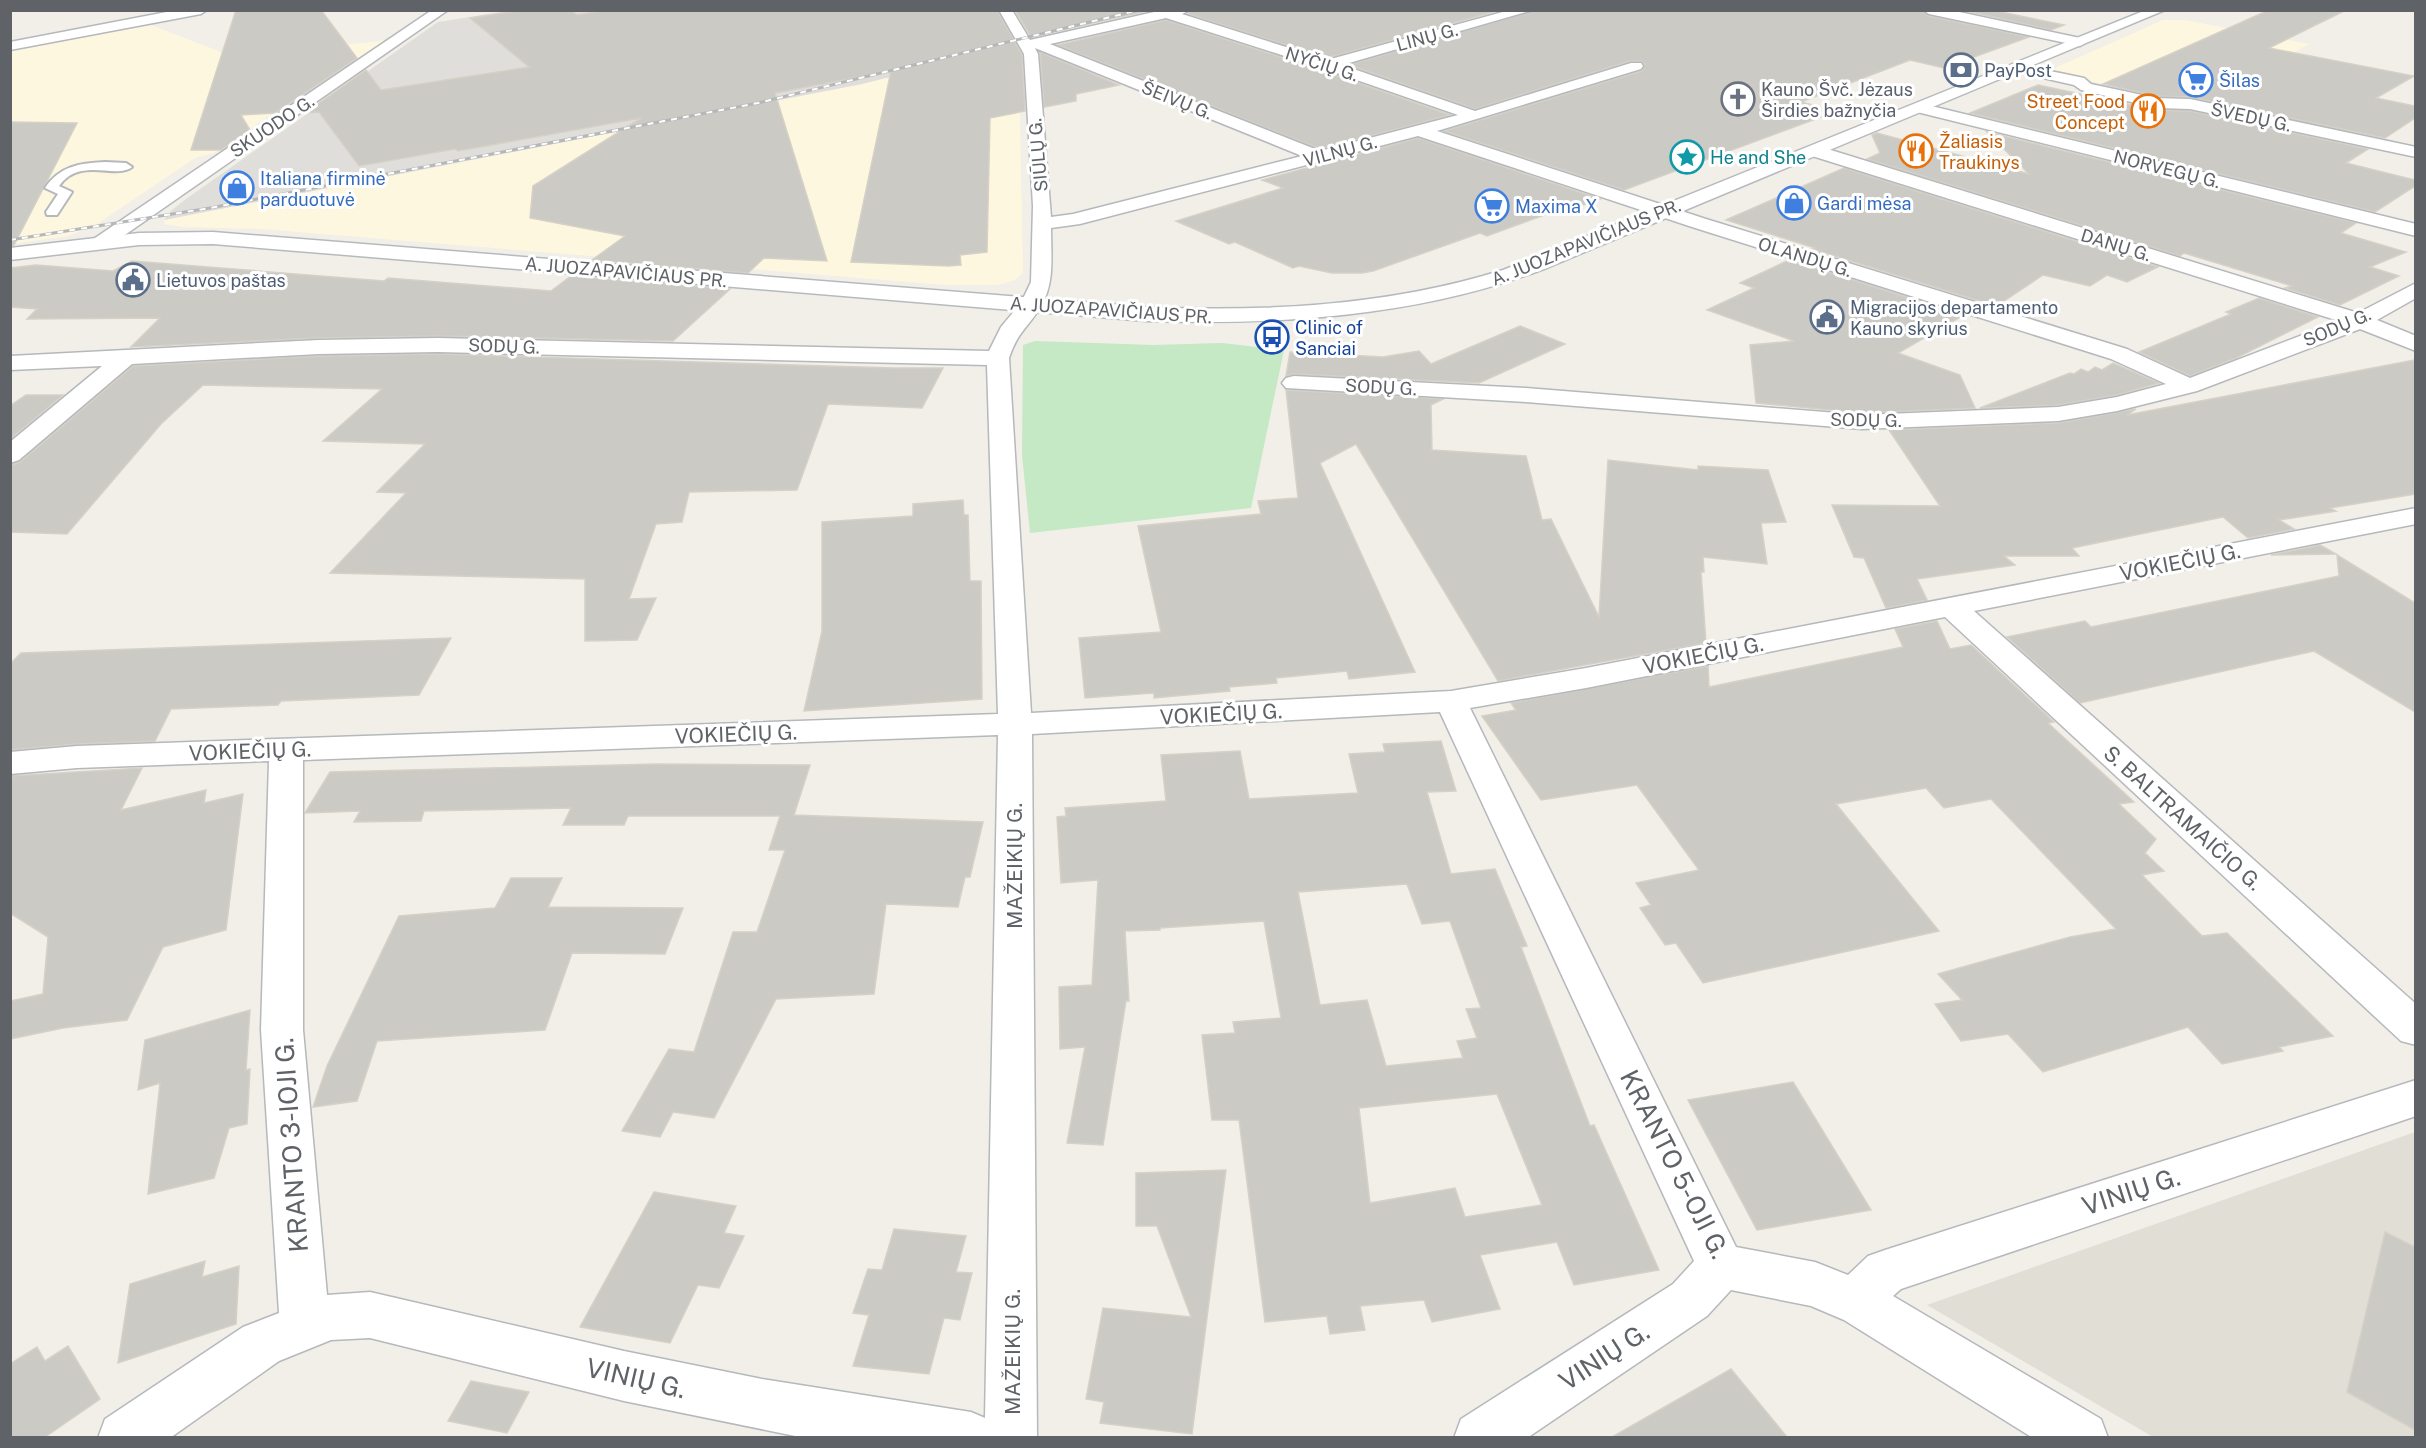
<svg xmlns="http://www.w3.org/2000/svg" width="2426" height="1448" font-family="'Public Sans',sans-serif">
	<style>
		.commercial { fill: #fef7e0 }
		.industrial { fill: #e0deda }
		.education { fill: #e1ded6 }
		.green { fill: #c5e8c5 }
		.building { fill: #cccac5; stroke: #d6d1c6; stroke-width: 1.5; fill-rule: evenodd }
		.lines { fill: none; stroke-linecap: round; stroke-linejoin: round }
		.lane-casing { stroke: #b5b8bc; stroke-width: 4 }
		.street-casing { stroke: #b5b8bc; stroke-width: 3 }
		.secondary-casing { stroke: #b6babf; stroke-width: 3 }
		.lane { fill: #fff; fill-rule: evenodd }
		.street { fill: #fff; fill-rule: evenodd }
		.secondary { fill: #fff; fill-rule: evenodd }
		.rail-casing { stroke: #b6b7b8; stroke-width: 3 }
		.rail { stroke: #fff; stroke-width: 2; stroke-dasharray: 6; stroke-linecap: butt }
		.labels { text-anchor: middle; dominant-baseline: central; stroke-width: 6; stroke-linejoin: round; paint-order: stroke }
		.far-street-label { font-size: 18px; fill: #5f6368; stroke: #fff }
		.far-service-label { font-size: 18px; fill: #4e5e75; stroke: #fff; text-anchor: start }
		.far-shop-label { font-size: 18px; fill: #366cbe; stroke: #fff; text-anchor: start }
		.far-worship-label { font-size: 18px; fill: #5b616d; stroke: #fff; text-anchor: start }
		.far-food-label { font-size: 18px; fill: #c56008; stroke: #fff; text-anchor: end }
		.far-culture-label { font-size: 18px; fill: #0d838f; stroke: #fff; text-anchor: start }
		.far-transit-label { font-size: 18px; fill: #164399; stroke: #fff; text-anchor: start }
		.street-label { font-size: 21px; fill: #5f6368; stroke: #fff }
		.near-street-label { font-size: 26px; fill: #5f6368; stroke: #fff }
	</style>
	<rect width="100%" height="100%" fill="#f1efe8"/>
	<g class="commercial">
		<path d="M2163 20H2185L2309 44 2266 69 2237 96 2213 107 2046 72Z"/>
		<path d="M151 25 226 54H264L389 40 300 95 214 153 195 158 94 226 68 236 11 244 10 51Z"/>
		<path d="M1014 46 1019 70 1023 273 1015 280 998 285H946L261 229 183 227 165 224 164 220 862 84Z"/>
	</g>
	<path class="industrial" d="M513 10H992L1014 46 862 84 164 220 172 210 186 199 438 22Z"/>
	<path class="education" d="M2415 1132V1437H2153L1927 1305Z"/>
	<path class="green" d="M1035 341 1153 345 1222 343 1284 350 1251 508 1030 533 1022 455 1023 345Z"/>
	<g class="building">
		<path d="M236 10H321L357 58 275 113 241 115 250 130 221 150H191Z"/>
		<path d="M524 10H570L577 15 607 10H997L1022 55 1025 111 990 118 987 252 960 255 961 265 948 266 851 262 891 71 775 93 827 261 764 258 748 273 592 260 625 236 530 218 533 186 641 118 458 151 455 149 359 166 319 112 305 113 366 70 381 90 529 67 470 18Z"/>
		<path d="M1015 10H1151L1031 37Z"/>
		<path d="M1192 10H1500L1327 58 1188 14Z"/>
		<path d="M1535 10H1921L1929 16 2029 37 1944 68 1910 60 1801 102 1817 106 1803 112 1821 117 1624 190 1444 131 1642 71 1645 65 1641 61H1630L1475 109 1349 65Z"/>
		<path d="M1963 10H1991L2064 25 2051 30Z"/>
		<path d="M2269 10H2346L2269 48 2414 76 2376 98 2415 106V118L2385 138 2190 97 2156 96 2103 84Z"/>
		<path d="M1166 20 1321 70 1450 115 1320 149 1058 45Z"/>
		<path d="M1040 52 1119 85 1076 94V101L1044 107Z"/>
		<path d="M2038 85 2155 110 2190 111 2368 149 2346 163 2415 180V186L2375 212 1970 113Z"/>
		<path d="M10 122 77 123 14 245 10 246Z"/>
		<path d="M1987 132 2356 223 2341 233 2406 252 2370 267 2399 276 2340 305 2285 288 2292 286 2184 253 2180 256 1867 159 1880 153 1872 135 1877 133 2029 174Z"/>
		<path d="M1418 138 1600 199 1580 206 1574 204 1487 236 1480 233 1373 271 1362 273H1332L1299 266 1293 268 1235 242 1229 244 1176 221 1283 188 1262 180Z"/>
		<path d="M1844 168 2158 267 2127 282 2107 275 2090 286 2043 275 1998 305 1986 303 1812 249 1815 248 1726 220Z"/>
		<path d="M1789 260 1964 315 1898 353 1960 375 1975 408 1862 413 1756 403 1750 345 1794 341 1707 310 1754 288 1740 283Z"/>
		<path d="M132 261 384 281 388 278 551 291 571 276 730 289 673 341 438 336 319 338 131 347 160 318 27 319 37 309 10 307V268L36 265 113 271Z"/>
		<path d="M2259 298 2318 317 2236 358 2190 376 2139 352 2231 314 2226 312Z"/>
		<path d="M1520 326 1565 344 1479 383 1294 374 1286 376 1290 352 1383 357 1419 351 1431 364Z"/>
		<path d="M438 354 894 368H943L922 408 828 404 797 490 689 492 682 522 656 524 629 599 656 598 637 640 585 641V579L330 573 406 493 377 492 425 444 323 441 382 389 203 385 161 424 67 534 10 532V465L20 462 133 366 319 356Z"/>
		<path d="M2415 360V494L2330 508 2336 511 2279 520 2294 529 2248 538 2223 517 2072 548 2079 556H2004L2015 565 1917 579 1927 600 1886 608 1864 558 1854 557 1832 505 1940 506 1889 430 2058 423 2136 409 2127 415Z"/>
		<path d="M2113 363 2159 383 2117 395 2058 405 1980 408 2070 373 2074 374 2081 369 2088 372 2095 367 2102 370Z"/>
		<path d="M1286 390 1443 399 1431 405 1432 450 1526 456 1542 520 1551 519 1599 617 1608 460 1698 470V466L1768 470 1786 522 1761 523 1767 564 1703 557 1704 572H1701L1706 643 1498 681 1356 444 1320 463 1415 672 1349 679 1347 671 1276 678 1277 683 1229 687 1230 691 1154 698V693L1085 698 1079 638 1161 632 1138 526 1261 514 1258 501 1298 498Z"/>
		<path d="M26 395H63L10 439V406Z"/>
		<path d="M963 500 964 515H968L970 581H981L982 699 804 711 822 631V522L913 516V504Z"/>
		<path d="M2320 545 2336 554 2271 555Z"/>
		<path d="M2337 555 2415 603V712L2314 651 2080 703 2007 637 2085 621 2091 627 2339 576Z"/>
		<path d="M1937 621 1950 649 1971 645 2054 722 2048 723 2134 802 2119 804 2156 839 2145 853 2164 871 2142 875 2202 936 2227 933 2333 1036 2279 1047 2283 1051 2222 1064 2188 1027 2043 1072 2008 1034 1961 1041 1935 1004 1962 1000 1938 974 2070 937 2116 929 1991 799 1944 808 1926 788 1836 804 1939 931 1703 983 1676 943 1665 945 1640 908 1651 905 1636 883 1699 870 1637 785 1541 800 1482 716 1516 710 1511 703 1708 666 1709 687 1903 647 1895 629Z"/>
		<path d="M451 638 419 695 281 701 278 705 171 709 155 741 77 744 10 750V664L21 653Z"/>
		<path d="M1441 741 1456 791 1427 792 1451 874 1495 869 1527 946 1521 947 1590 1126 1594 1125 1659 1270 1574 1285 1557 1242 1480 1255 1500 1309 1432 1322 1424 1300 1360 1306 1365 1330 1330 1334 1327 1316 1265 1322 1239 1120H1212L1202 1035 1235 1033 1233 1022 1281 1018 1264 921 1160 928V930L1125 931 1129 1001H1126L1103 1145 1067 1143 1085 1047 1060 1049 1059 987 1092 985 1098 880 1061 883 1057 817 1066 816 1065 808 1166 801 1161 755 1240 751 1249 799 1358 793 1349 754 1385 752 1383 744ZM1407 884 1422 924 1450 921 1481 1008 1466 1009 1477 1038 1457 1041 1463 1058 1386 1066 1367 1000 1320 1005 1298 892ZM1497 1094 1542 1205 1465 1217 1455 1188 1370 1203 1359 1108Z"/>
		<path d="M656 764 810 765 794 815 983 822 970 877H965L958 907 886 904 874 994 776 999 714 1118 673 1112 660 1137 622 1131 669 1049 694 1052 733 932H757L785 850H769L780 816H628L624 825H563L571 808 424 811 421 821 354 822 360 811 305 813 330 772Z"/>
		<path d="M142 768 121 810 206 790 204 803 243 794 226 930 163 947 127 1020 63 1028 10 1039V1001L43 994 48 937 10 913V776Z"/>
		<path d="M511 878H562L548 907 683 908 665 954 572 953 545 1030 377 1041 357 1101 313 1107 327 1066 399 916 495 908Z"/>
		<path d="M250 1010 246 1070 250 1069 247 1124 229 1128 214 1178 148 1194 160 1083 138 1090 145 1040Z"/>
		<path d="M1793 1082 1871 1210 1757 1230 1688 1100Z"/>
		<path d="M1226 1170 1192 1434 1100 1423 1104 1402 1086 1399 1103 1308 1191 1317 1157 1226H1136V1173Z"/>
		<path d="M654 1192 736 1206 724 1233 744 1236 719 1288 698 1285 670 1343 580 1327Z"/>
		<path d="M894 1229 966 1236 956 1272 972 1273 960 1320 944 1318 929 1374 853 1366 869 1315 853 1313 868 1269 882 1270Z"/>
		<path d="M2385 1232 2415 1247V1430L2347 1392Z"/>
		<path d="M205 1261 202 1277 239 1266 236 1324 118 1363 130 1284Z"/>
		<path d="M68 1346 100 1399 45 1437H10V1364L37 1347 45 1361Z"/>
		<path d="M1731 1369 1787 1437H1612Z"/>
		<path d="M471 1381 529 1392 507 1433 448 1421Z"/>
	</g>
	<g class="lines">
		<defs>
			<path id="lane" d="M105 162 126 163 132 167C116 180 80 156 59 186L72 192 57 215H47L46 212 58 194 45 188C60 166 80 163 105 162Z"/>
			<g id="street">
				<path d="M177 10H207L201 14 10 50V42Z"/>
				<path d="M432 10H448L109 246H95L92 242 95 238Z"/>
				<path d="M999 10H1012L1030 40 1163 10H1190L1182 14 1327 60 1510 10H1533L1342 65 1475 111 1631 63H1641L1643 66 1641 69 1437 131 1706 219 2127 349 2190 378 2339 321 1809 155 1806 151 1809 147H1821L2358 313 2416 283V298L2377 320 2416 336V351L2360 329 2197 391 2117 411 2058 421 1862 429 1526 402 1286 388 1282 383 1286 378 1294 376 1526 388 1862 415 2058 407 2117 397 2166 384 2111 359 1692 227 1418 136 1080 224 1051 228C1051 255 1055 283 1041 306 1028 328 1018 331 1009 358L1031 713 1451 691 1586 668 2416 508V524L1974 611 2416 1004V1045L2401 1041 1945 617 1586 688 1470 708 1736 1247 1815 1262 1848 1275 1868 1256 1885 1250 2416 1080V1116L1901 1289 1893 1296 2101 1419 2108 1438H2033L1844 1320 1811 1306 1731 1290 1707 1316 1527 1438H1454L1461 1419 1673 1284 1694 1261 1440 712 1032 734 1037 1438H805L624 1401 370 1338 331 1340 279 1361 170 1438H98L105 1419 243 1327 279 1313 261 1030 269 761 77 768 10 774V752L77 746 998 714 987 365 438 352 319 354 132 364 19 460 10 463V442L102 366 10 370V356L319 340 438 338 989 351 1001 327 1021 303 1031 282 1033 206 1024 54ZM1166 18 1322 68 1458 115 1320 151 1050 44ZM1035 48 1302 156 1073 214 1051 217 1038 54ZM998 735 985 1418 971 1412 762 1379 624 1351 370 1292 327 1295 303 1030V760Z"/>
				<path d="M1923 10H1950L2080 38 2087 42 2080 46 1929 14Z"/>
				<path d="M2017 64 2084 78 2091 84 2156 98 2190 99 2416 147V157L2190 109 2156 108 2081 90 2074 85 2012 71 2010 68 2012 65Z"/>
				<path d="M1919 103 2416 224V236L1913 111 1911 108Z"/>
			</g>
			<path id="secondary" d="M2146 10H2165L1544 269C1417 317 1280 325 1146 321L213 244 139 245 10 260V248L139 233 213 232 1146 307C1266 312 1388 306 1503 270Z"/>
		</defs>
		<use href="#lane" class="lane-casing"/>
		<use href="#street" class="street-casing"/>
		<use href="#secondary" class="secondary-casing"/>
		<use href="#lane" class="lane"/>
		<use href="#street" class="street"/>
		<use href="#secondary" class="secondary"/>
		<defs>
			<path id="rail" d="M10 240 210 208 758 103 1139 10"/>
		</defs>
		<use href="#rail" class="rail-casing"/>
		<use href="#rail" class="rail"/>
	</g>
	<defs>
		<symbol id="bank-ring" viewBox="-11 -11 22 22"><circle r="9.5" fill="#fff" stroke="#5c6f8a" stroke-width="1.5"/><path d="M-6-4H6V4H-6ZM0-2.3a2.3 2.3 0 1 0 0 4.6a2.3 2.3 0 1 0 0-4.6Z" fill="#5c6f8a"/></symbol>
		<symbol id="supermarket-ring" viewBox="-11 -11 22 22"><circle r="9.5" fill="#fff" stroke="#3f7fe0" stroke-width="1.5"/><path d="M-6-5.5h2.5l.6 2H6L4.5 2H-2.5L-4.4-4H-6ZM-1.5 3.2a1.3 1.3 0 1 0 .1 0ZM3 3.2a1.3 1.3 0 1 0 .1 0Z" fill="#3f7fe0"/></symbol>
		<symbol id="church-ring" viewBox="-11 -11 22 22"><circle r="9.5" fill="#fff" stroke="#6b7280" stroke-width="1.5"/><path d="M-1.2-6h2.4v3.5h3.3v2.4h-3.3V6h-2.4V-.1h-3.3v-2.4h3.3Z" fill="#6b7280"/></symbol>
		<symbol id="restaurant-ring" viewBox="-11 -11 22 22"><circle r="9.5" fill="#fff" stroke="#e8710a" stroke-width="1.5"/><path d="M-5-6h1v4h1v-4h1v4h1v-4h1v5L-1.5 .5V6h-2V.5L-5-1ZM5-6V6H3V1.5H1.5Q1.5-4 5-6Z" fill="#e8710a"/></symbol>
		<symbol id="sight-ring" viewBox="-11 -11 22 22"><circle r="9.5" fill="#fff" stroke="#0f9aa8" stroke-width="1.5"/><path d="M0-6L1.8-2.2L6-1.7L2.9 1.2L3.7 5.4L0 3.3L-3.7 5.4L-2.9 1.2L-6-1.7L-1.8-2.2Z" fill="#0f9aa8"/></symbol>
		<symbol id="shop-ring" viewBox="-11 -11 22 22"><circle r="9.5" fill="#fff" stroke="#3f7fe0" stroke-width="1.5"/><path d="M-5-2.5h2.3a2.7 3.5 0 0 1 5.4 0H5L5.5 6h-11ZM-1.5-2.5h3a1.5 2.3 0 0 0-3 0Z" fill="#3f7fe0"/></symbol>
		<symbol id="civic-ring" viewBox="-11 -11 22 22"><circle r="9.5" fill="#fff" stroke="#5c6f8a" stroke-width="1.5"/><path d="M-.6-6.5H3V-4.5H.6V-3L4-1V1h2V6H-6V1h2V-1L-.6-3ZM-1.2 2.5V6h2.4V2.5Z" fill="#5c6f8a"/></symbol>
		<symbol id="bus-ring" viewBox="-11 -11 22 22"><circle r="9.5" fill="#fff" stroke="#1a4fb4" stroke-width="1.5"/><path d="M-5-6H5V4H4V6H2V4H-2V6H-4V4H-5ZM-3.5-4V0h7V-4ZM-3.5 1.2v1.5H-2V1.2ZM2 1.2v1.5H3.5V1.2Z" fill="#1a4fb4"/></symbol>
	</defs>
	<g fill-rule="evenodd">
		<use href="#bank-ring" x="1942" y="51" width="38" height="38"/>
		<use href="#supermarket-ring" x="2177" y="61" width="38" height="38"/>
		<use href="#church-ring" x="1719" y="80" width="38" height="38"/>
		<use href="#restaurant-ring" x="2129" y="92" width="38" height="38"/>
		<use href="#restaurant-ring" x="1897" y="132" width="38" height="38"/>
		<use href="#sight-ring" x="1668" y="138" width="38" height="38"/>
		<use href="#shop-ring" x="218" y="169" width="38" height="38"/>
		<use href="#shop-ring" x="1775" y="184" width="38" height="38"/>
		<use href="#supermarket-ring" x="1473" y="187" width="38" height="38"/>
		<use href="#civic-ring" x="114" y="261" width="38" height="38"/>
		<use href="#civic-ring" x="1808" y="298" width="38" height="38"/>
		<use href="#bus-ring" x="1253" y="318" width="38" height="38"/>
	</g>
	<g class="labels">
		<g class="far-street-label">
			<text transform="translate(1427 37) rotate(-15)">LINŲ G.</text>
			<text transform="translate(1322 64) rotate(18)">NYČIŲ G.</text>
			<text transform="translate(1177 100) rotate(22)">ŠEIVŲ G.</text>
			<text transform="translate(2251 117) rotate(12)">ŠVEDŲ G.</text>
			<text transform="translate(272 126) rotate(-34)">SKUODO G.</text>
			<text transform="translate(1340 151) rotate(-15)">VILNŲ G.</text>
			<text transform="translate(1038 155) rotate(-95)">SIŪLŲ G.</text>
			<text transform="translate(2167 169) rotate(14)">NORVEGŲ G.</text>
			<text transform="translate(1586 242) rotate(-22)">A. JUOZAPAVIČIAUS PR.</text>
			<text transform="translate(2116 245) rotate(17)">DANŲ G.</text>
			<text transform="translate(1805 257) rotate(17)">OLANDŲ G.</text>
			<text transform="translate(626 272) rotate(5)">A. JUOZAPAVIČIAUS PR.</text>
			<text transform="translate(1111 310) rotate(4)">A. JUOZAPAVIČIAUS PR.</text>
			<text transform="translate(2337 327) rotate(-23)">SODŲ G.</text>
			<text transform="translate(504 346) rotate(2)">SODŲ G.</text>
			<text transform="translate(1381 387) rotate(3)">SODŲ G.</text>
			<text transform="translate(1866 420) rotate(1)">SODŲ G.</text>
		</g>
		<g class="far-service-label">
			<text x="1984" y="70">PayPost</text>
			<text x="156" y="280">Lietuvos paštas</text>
			<text x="1850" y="307">Migracijos departamento<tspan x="1850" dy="21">Kauno skyrius</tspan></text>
		</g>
		<g class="far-shop-label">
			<text x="2219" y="80">Šilas</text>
			<text x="260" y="178">Italiana firminė<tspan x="260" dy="21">parduotuvė</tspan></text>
			<text x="1817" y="203">Gardi mėsa</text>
			<text x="1515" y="206">Maxima X</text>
		</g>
		<g class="far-worship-label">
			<text x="1761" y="89">Kauno Švč. Jėzaus<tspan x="1761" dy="21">Širdies bažnyčia</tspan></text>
		</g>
		<g class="far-food-label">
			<text x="2125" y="101">Street Food<tspan x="2125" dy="21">Concept</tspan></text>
			<text x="1939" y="141" text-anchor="start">Žaliasis<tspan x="1939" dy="21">Traukinys</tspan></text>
		</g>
		<g class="far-culture-label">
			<text x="1710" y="157">He and She</text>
		</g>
		<g class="far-transit-label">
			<text x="1295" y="327">Clinic of<tspan x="1295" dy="21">Sanciai</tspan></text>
		</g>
		<g class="street-label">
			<text transform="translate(2180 562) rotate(-11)">VOKIEČIŲ G.</text>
			<text transform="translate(1703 655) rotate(-11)">VOKIEČIŲ G.</text>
			<text transform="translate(1221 714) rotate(-3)">VOKIEČIŲ G.</text>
			<text transform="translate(736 734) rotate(-2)">VOKIEČIŲ G.</text>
			<text transform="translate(250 751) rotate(-2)">VOKIEČIŲ G.</text>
			<text transform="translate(2183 818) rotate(42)">S. BALTRAMAIČIO G.</text>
			<text transform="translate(1014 866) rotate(-90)">MAŽEIKIŲ G.</text>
			<text transform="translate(1012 1352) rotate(-90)">MAŽEIKIŲ G.</text>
		</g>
		<g class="near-street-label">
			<text transform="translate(291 1145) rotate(-94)">KRANTO 3-IOJI G.</text>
			<text transform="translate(1675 1164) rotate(63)">KRANTO 5-OJI G.</text>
			<text transform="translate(2131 1191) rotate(-18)">VINIŲ G.</text>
			<text transform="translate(1604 1356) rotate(-33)">VINIŲ G.</text>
			<text transform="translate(636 1378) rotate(13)">VINIŲ G.</text>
		</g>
	</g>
	<rect width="2426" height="1448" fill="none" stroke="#5f6368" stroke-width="24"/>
</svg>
